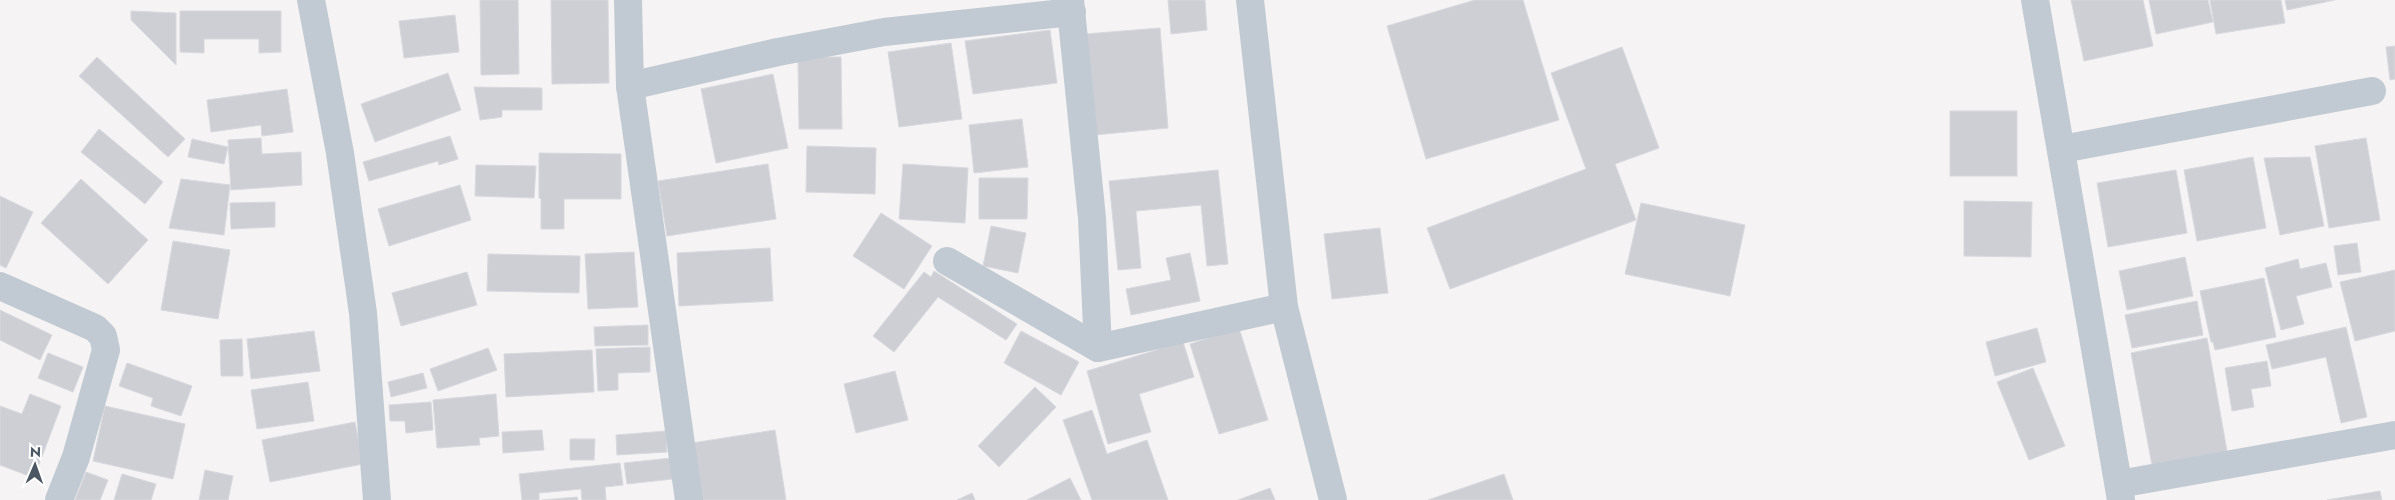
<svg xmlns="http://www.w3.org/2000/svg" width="2395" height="500" font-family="Jost,sans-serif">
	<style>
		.building { fill: #cdcfd5; stroke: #d7d9de }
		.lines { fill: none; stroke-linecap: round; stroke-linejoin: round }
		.minor { stroke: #c1cad2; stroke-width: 28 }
	</style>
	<rect width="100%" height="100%" fill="#f5f3f3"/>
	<g class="building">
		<path d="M480 0H518L519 74 481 75Z"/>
		<path d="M551 0H608L609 83 552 84Z"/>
		<path d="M1168 0H1205L1207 30 1171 34Z"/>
		<path d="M1475 0H1523L1559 120 1426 159 1387 26Z"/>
		<path d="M2071 0H2143L2153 46 2084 61Z"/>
		<path d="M2149 0H2208L2213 22 2156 34Z"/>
		<path d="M2210 0H2281L2285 23 2216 34Z"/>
		<path d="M2285 0H2335L2287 10Z"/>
		<path d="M131 11 176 13V65L131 20Z"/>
		<path d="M180 11H281V52L259 53V39H204V53L180 52Z"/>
		<path d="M455 15 459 52 404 58 399 21Z"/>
		<path d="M1160 28 1168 128 1094 135 1085 34Z"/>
		<path d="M1050 30 1057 83 973 94 965 41Z"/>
		<path d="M951 43 962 119 899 127 888 52Z"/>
		<path d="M2395 46V79L2390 80 2386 47Z"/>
		<path d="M1622 47 1659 148 1615 164 1636 220 1450 289 1427 228 1586 169 1551 73Z"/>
		<path d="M97 57 185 139 168 157 79 76Z"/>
		<path d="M798 57H841L842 129H799Z"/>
		<path d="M448 73 461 110 375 142 361 104Z"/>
		<path d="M773 74 788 148 716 163 701 89Z"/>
		<path d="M474 87 542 88V110H502V117L480 120Z"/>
		<path d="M287 89 293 132 262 136 261 125 211 132 207 100Z"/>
		<rect x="1950" y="111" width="67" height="65"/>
		<path d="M1022 119 1028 167 974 173 969 125Z"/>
		<path d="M99 129 163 182 145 204 81 152Z"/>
		<path d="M450 136 458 159 439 165 438 161 369 181 363 162Z"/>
		<path d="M261 138 262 154 301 152 302 185 231 190 228 140Z"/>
		<path d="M2366 138 2380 220 2329 228 2315 146Z"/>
		<path d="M192 139 228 147 224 164 188 157Z"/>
		<path d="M807 146 876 148 875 194 806 192Z"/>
		<path d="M539 153 621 154V199H564V229H541V199L539 198Z"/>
		<path d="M2253 157 2266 228 2197 241 2184 170Z"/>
		<path d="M2310 157 2324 226 2280 235 2264 158Z"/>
		<path d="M768 164 776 219 667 236 658 181Z"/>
		<path d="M903 164 968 168 965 223 899 219Z"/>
		<path d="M476 165 536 166 534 198 475 196Z"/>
		<path d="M1218 170 1228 264 1207 266 1201 205 1136 211 1141 268 1118 270 1109 181Z"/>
		<path d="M2176 170 2187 233 2108 247 2097 183Z"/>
		<path d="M979 178H1028L1027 219H979Z"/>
		<path d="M81 179 148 240 108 284 41 223Z"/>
		<path d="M181 179 230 185 224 235 169 228Z"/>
		<path d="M460 185 471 220 389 246 378 209Z"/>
		<path d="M0 196 33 212 6 268 0 265Z"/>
		<path d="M1964 201 2032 202 2031 257 1964 256Z"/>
		<path d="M275 202V227L231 229 230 203Z"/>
		<path d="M1641 203 1745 225 1730 296 1625 274Z"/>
		<path d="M881 213 932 246 904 289 853 256Z"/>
		<path d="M991 226 1026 233 1018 273 983 266Z"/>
		<path d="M1380 228 1388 293 1332 299 1324 234Z"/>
		<path d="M173 241 230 250 218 319 161 310Z"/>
		<path d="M2357 243 2361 272 2338 275 2334 246Z"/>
		<path d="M770 248 773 301 679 306 677 253Z"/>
		<path d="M634 252 638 307 588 309 585 254Z"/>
		<path d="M1190 253 1200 301 1131 315 1126 289 1171 280 1166 258Z"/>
		<path d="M488 254 580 256 579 293 487 291Z"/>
		<path d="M2185 257 2193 296 2127 310 2119 271Z"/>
		<path d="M2298 259 2300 269 2326 263 2332 287 2296 296 2304 324 2281 330 2265 268Z"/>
		<path d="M2395 270V331L2355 341 2340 282Z"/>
		<path d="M934 271 1017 324 1006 340 938 297 894 352 873 336 924 272 931 277Z"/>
		<path d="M467 272 477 305 401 326 392 293Z"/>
		<path d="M2264 278 2276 337 2215 350 2213 342H2211L2200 291Z"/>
		<path d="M2197 301 2203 335 2132 348 2125 315Z"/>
		<path d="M0 310 52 335 40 360 0 340Z"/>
		<path d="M648 325V345L595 346 594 327Z"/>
		<path d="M2346 327 2367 417 2341 423 2326 357 2272 369 2266 345Z"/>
		<path d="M1239 328 1268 420 1219 434 1190 344Z"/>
		<path d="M2037 328 2046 362 1995 376 1986 342Z"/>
		<path d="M314 331 320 371 251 379 247 339Z"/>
		<path d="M1021 331 1079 362 1061 395 1004 363Z"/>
		<path d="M2207 338 2227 451 2152 465 2131 353Z"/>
		<path d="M242 339 243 376H221L220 340Z"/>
		<path d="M1183 342 1194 377 1139 394 1151 432 1108 444 1087 371Z"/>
		<path d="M650 347V372L618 373V390L598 391 596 349Z"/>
		<path d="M488 348 497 370 438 391 430 369Z"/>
		<path d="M592 350 594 392 506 397 504 354Z"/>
		<path d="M48 353 83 367 73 392 38 378Z"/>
		<path d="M2267 361 2271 386 2251 389 2254 407 2232 411 2225 368Z"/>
		<path d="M127 363 192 386 181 416 151 406 153 398 119 386Z"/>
		<path d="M2033 368 2065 446 2029 460 1997 382Z"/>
		<path d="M895 371 908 420 856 433 844 384Z"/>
		<path d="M423 373 427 388 391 397 388 382Z"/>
		<path d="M308 382 314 421 257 429 251 390Z"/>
		<path d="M1035 387 1056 407 999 467 978 446Z"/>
		<path d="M30 394 61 406 34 478 0 465V406L22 414Z"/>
		<path d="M496 394 499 436 479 438 480 445 437 448 433 400Z"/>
		<path d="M431 402 433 430 406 433 405 421H390L389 405Z"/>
		<path d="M105 406 185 424 173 479 93 461Z"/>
		<path d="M1092 410 1107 454 1147 440 1168 500H1092L1063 420Z"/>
		<path d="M355 422 363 464 270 482 262 440Z"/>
		<path d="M542 430 544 450 503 453 502 432Z"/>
		<path d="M775 430 786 500H700L692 443Z"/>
		<path d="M666 431 667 452 617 455 616 435Z"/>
		<path d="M570 439H595L594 460H570Z"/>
		<path d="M671 458 673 479 627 484 624 463Z"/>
		<path d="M620 463 623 485 605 487 606 500H582L581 489 539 493V500H522L519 474Z"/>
		<path d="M205 470 233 476 228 500H199Z"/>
		<path d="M86 472 108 480 100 500H75Z"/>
		<path d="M122 474 156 484 151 500H114Z"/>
		<path d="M1504 474 1513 500H1428Z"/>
		<path d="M1070 478 1081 500H1027Z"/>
		<path d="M1270 488 1275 500H1238Z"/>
		<path d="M2380 491 2382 500H2327Z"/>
		<path d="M972 493 975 500H957Z"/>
		<path d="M577 497 578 500H542Z"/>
	</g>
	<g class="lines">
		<g class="minor">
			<path d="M311 0 340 153 363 313 377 500"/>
			<path d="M628 0 630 86 689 500"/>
			<path d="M1070 0 1092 218 1098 348"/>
			<path d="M1250 0 1284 307 1333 500"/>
			<path d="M2035 0 2121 500"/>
			<path d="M630 86 778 52 884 32 1072 12"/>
			<path d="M2062 149 2372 91"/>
			<path d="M947 261 1098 348 1284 307"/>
			<path d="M0 286 95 328 103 336 106 350 76 457 59 500"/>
			<path d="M2119 484 2395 435"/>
		</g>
	</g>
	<g transform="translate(35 465) rotate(2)" stroke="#ffffff" stroke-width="4" paint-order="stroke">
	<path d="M0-4L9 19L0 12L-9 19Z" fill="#4a5661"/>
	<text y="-8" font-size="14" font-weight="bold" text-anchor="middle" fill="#4a5661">N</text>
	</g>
</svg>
